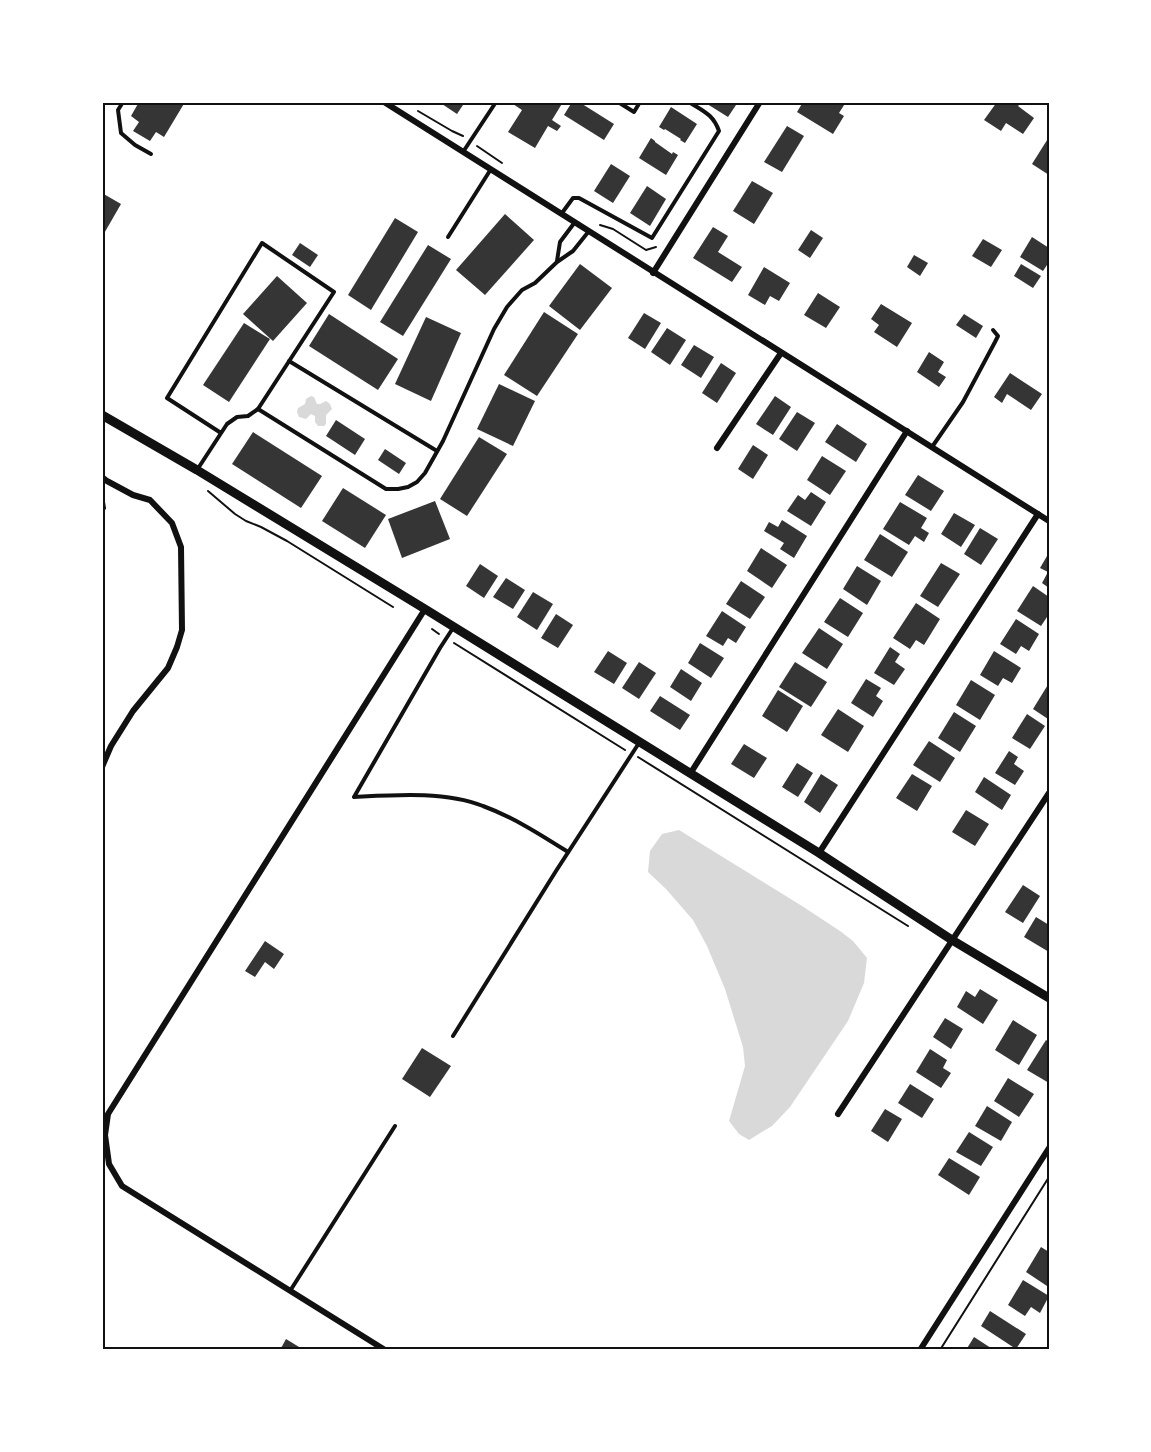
<svg xmlns="http://www.w3.org/2000/svg" width="1151" height="1452" font-family="'Space Grotesk',sans-serif">
	<style>
		.water { fill: #d9d9d9 }
		.building { fill: #353535 }
		.lines { fill: none; stroke-linecap: round; stroke-linejoin: round }
		.path { stroke: #111; stroke-width: 2 }
		.service { stroke: #111; stroke-width: 4 }
		.minor { stroke: #111; stroke-width: 6 }
		.tertiary { stroke: #111; stroke-width: 9 }
		.neatline { fill: none; stroke: #111; stroke-width: 2 }
	</style>
	<rect width="100%" height="100%" fill="#fff"/>
	<g class="water">
		<path d="M311 396 314 397 317 404H320L326 401 330 404 332 409 326 415V424L324 426H318L315 422V416L311 414 306 419 299 417 297 412 298 408 305 404 306 399Z"/>
		<path d="M679 830 802 906 840 931 853 941 867 958 864 983 848 1021 790 1107 772 1126 749 1140 739 1134 729 1121 745 1066 743 1047 725 989 707 946 693 920 666 889 648 872 650 851 662 834Z"/>
	</g>
	<g class="building">
		<path d="M139 102H185L164 137 156 132 150 141 133 131 139 122 131 116Z"/>
		<path d="M439 102H465L457 114Z"/>
		<path d="M515 102 525 103 526 102H563L552 120 561 126 557 131 548 126 535 148 508 132 522 110 513 104Z"/>
		<path d="M572 102H579L614 124 604 140 564 115Z"/>
		<path d="M704 102H738L728 117Z"/>
		<path d="M803 102H846L839 113 844 116 833 134 797 112Z"/>
		<path d="M997 102H1022L1018 106 1034 118 1023 134 1006 123 1001 131 984 120Z"/>
		<path d="M671 107 697 124 685 143 680 140 681 139 665 129 664 130 659 127Z"/>
		<path d="M787 126 804 136 782 172 764 162Z"/>
		<path d="M1049 137V175L1032 164Z"/>
		<path d="M651 138 655 141V142L672 154 673 152 678 155 666 175 639 158Z"/>
		<path d="M611 164 630 176 613 203 594 191Z"/>
		<path d="M752 181 773 193 754 224 733 211Z"/>
		<path d="M647 186 666 199 650 226 630 213Z"/>
		<path d="M102 193 121 204 102 237Z"/>
		<path d="M505 214 534 240 485 295 456 270Z"/>
		<path d="M395 218 418 232 371 310 348 295Z"/>
		<path d="M713 227 728 236 718 252 742 267 732 282 693 258Z"/>
		<path d="M811 230 823 238 810 258 798 250Z"/>
		<path d="M1032 237 1049 248V262L1043 271 1020 257Z"/>
		<path d="M983 239 1002 250 991 267 972 256Z"/>
		<path d="M300 243 318 255 310 267 292 255Z"/>
		<path d="M428 245 451 259 403 336 380 322Z"/>
		<path d="M914 255 928 263 920 276 907 267Z"/>
		<path d="M580 264 612 288 580 330 549 306Z"/>
		<path d="M1021 264 1041 276 1033 288 1014 276Z"/>
		<path d="M764 267 790 283 779 301 770 296 765 305 748 295Z"/>
		<path d="M277 276 307 303 273 341 243 314Z"/>
		<path d="M818 293 840 307 826 328 804 315Z"/>
		<path d="M881 304 912 323 897 347 874 332 879 325 871 319Z"/>
		<path d="M544 312 578 334 537 396 504 375Z"/>
		<path d="M644 313 661 323 645 349 628 338Z"/>
		<path d="M329 314 398 359 378 390 309 346Z"/>
		<path d="M964 314 983 326 976 338 956 325Z"/>
		<path d="M426 317 461 333 431 401 395 384Z"/>
		<path d="M244 323 270 339 229 402 203 385Z"/>
		<path d="M667 328 686 340 670 365 651 352Z"/>
		<path d="M694 345 714 357 701 378 681 365Z"/>
		<path d="M929 352 944 362 938 372 946 377 939 387 917 372Z"/>
		<path d="M721 363 736 373 717 403 702 393Z"/>
		<path d="M1010 373 1042 394 1031 410 1007 394 1002 403 994 397Z"/>
		<path d="M499 384 535 401 513 446 477 429Z"/>
		<path d="M775 396 791 407 773 435 756 424Z"/>
		<path d="M797 412 815 423 797 451 779 439Z"/>
		<path d="M336 420 365 439 355 455 326 436Z"/>
		<path d="M837 424 867 444 856 462 825 442Z"/>
		<path d="M253 432 322 476 301 508 232 464Z"/>
		<path d="M479 437 507 454 467 516 440 499Z"/>
		<path d="M753 445 768 455 753 479 738 469Z"/>
		<path d="M385 449 406 463 399 474 378 460Z"/>
		<path d="M822 456 846 471 830 495 807 480Z"/>
		<path d="M918 475 944 491 931 511 905 495Z"/>
		<path d="M343 488 386 515 365 548 322 521Z"/>
		<path d="M811 492 826 502 811 526 787 511 798 495 805 500Z"/>
		<path d="M435 501 450 539 402 558 388 519Z"/>
		<path d="M900 502 927 518 921 528 929 533 924 542 915 536 909 545 883 529Z"/>
		<path d="M954 513 975 525 961 547 941 534Z"/>
		<path d="M782 520 807 536 794 558 780 549 784 543 764 531 769 522 778 527Z"/>
		<path d="M980 528 998 539 981 565 964 554Z"/>
		<path d="M880 534 908 552 892 577 864 560Z"/>
		<path d="M761 548 787 565 772 588 747 571Z"/>
		<path d="M1047 556 1049 558V588L1042 583 1048 572 1040 568Z"/>
		<path d="M941 563 960 574 938 607 920 596Z"/>
		<path d="M480 564 498 576 484 598 466 586Z"/>
		<path d="M857 566 881 581 867 605 843 589Z"/>
		<path d="M506 578 525 590 513 609 493 597Z"/>
		<path d="M741 581 765 597 750 619 726 604Z"/>
		<path d="M1033 586 1049 597V614L1041 626 1017 611Z"/>
		<path d="M533 592 553 604 537 630 517 617Z"/>
		<path d="M840 598 863 613 848 637 824 622Z"/>
		<path d="M916 603 940 619 924 645 916 640 910 649 893 638Z"/>
		<path d="M722 611 746 627 736 643 728 638 723 646 706 636Z"/>
		<path d="M556 614 573 625 558 648 541 638Z"/>
		<path d="M1016 619 1039 634 1029 651 1021 646 1016 654 1000 644Z"/>
		<path d="M819 628 843 644 827 669 802 653Z"/>
		<path d="M700 643 724 658 711 678 688 663Z"/>
		<path d="M890 647 900 654 895 662 905 669 894 685 874 673Z"/>
		<path d="M608 651 627 663 614 684 594 672Z"/>
		<path d="M994 651 1021 668 1012 683 1003 678 998 686 980 675Z"/>
		<path d="M639 662 656 673 639 699 622 688Z"/>
		<path d="M795 662 827 682 811 707 779 687Z"/>
		<path d="M681 669 702 683 691 701 670 687Z"/>
		<path d="M866 679 881 688 876 696 883 701 873 717 851 703Z"/>
		<path d="M971 680 995 695 980 720 956 705Z"/>
		<path d="M1049 683V717L1048 719 1033 709Z"/>
		<path d="M778 690 803 706 787 732 762 716Z"/>
		<path d="M660 696 690 715 680 730 650 711Z"/>
		<path d="M838 709 864 726 848 752 821 735Z"/>
		<path d="M954 712 976 726 960 752 938 738Z"/>
		<path d="M1027 714 1045 726 1030 749 1012 738Z"/>
		<path d="M929 741 955 758 940 782 913 765Z"/>
		<path d="M744 744 767 758 754 778 731 764Z"/>
		<path d="M1009 751 1018 757 1014 764 1024 771 1015 785 995 773Z"/>
		<path d="M797 763 813 773 798 797 782 787Z"/>
		<path d="M821 774 838 785 820 813 804 802Z"/>
		<path d="M912 774 932 786 917 811 896 798Z"/>
		<path d="M984 777 1011 795 1002 810 975 792Z"/>
		<path d="M966 810 989 824 975 846 952 832Z"/>
		<path d="M1023 885 1040 896 1023 923 1005 912Z"/>
		<path d="M1036 917 1049 925V952L1024 937Z"/>
		<path d="M265 941 284 954 274 969 265 962 255 977 245 971Z"/>
		<path d="M980 989 998 1000 983 1024 957 1007 966 991 975 997Z"/>
		<path d="M945 1018 963 1029 951 1049 933 1037Z"/>
		<path d="M1013 1020 1037 1035 1019 1065 995 1050Z"/>
		<path d="M1046 1040 1049 1042V1083L1027 1070Z"/>
		<path d="M422 1048 451 1066 430 1097 402 1079Z"/>
		<path d="M930 1049 947 1060 943 1068 951 1073 941 1088 916 1072Z"/>
		<path d="M1008 1078 1034 1094 1019 1117 994 1101Z"/>
		<path d="M910 1084 934 1099 922 1118 898 1103Z"/>
		<path d="M987 1106 1012 1122 1001 1141 975 1126Z"/>
		<path d="M885 1109 902 1119 888 1142 871 1131Z"/>
		<path d="M969 1132 993 1147 981 1166 956 1152Z"/>
		<path d="M949 1158 980 1177 969 1195 938 1175Z"/>
		<path d="M1041 1247 1049 1252V1283L1047 1286 1026 1272Z"/>
		<path d="M1023 1280 1049 1296 1040 1313 1031 1307 1025 1316 1008 1305Z"/>
		<path d="M990 1311 1026 1334 1016 1349 981 1326Z"/>
		<path d="M974 1337 994 1350H966Z"/>
		<path d="M286 1339 304 1350H280Z"/>
	</g>
	<g class="lines">
		<g class="path">
			<path d="M418 111 452 131 463 136"/>
			<path d="M477 146 502 163"/>
			<path d="M600 225 613 229 646 250 656 247"/>
			<path d="M208 491 235 514 246 521 261 527 287 541 393 607"/>
			<path d="M432 629 439 634"/>
			<path d="M454 643 625 750"/>
			<path d="M638 757 908 926"/>
			<path d="M940 1350 1049 1177"/>
		</g>
		<g class="service">
			<path d="M123 102 118 110 121 133 135 145 151 154"/>
			<path d="M618 102 634 112 640 102"/>
			<path d="M463 152 496 102"/>
			<path d="M562 213 573 198H579L652 238 719 131C713 114 703 111 689 102"/>
			<path d="M448 237 491 169"/>
			<path d="M557 261 560 242 575 222"/>
			<path d="M289 361 437 451"/>
			<path d="M258 409 386 489H398L408 487 417 482 425 473 443 441 494 329 507 307 522 290 535 283 557 262 573 251 589 231"/>
			<path d="M932 447 963 402 995 342 998 336 993 330"/>
			<path d="M197 470 227 424 237 417 248 416 258 409 334 292 262 243 167 398 221 433"/>
			<path d="M102 496 104 508"/>
			<path d="M453 628 440 648 354 797C394 795 445 791 483 806 513 817 541 835 568 852"/>
			<path d="M453 1036 556 871 639 743"/>
			<path d="M290 1291 395 1126"/>
		</g>
		<g class="minor">
			<path d="M384 102 1049 521"/>
			<path d="M653 273 760 102"/>
			<path d="M717 448 781 353"/>
			<path d="M102 477 107 481 133 495 150 500 172 523 181 547 182 630 177 647 168 668 133 711 111 746 102 767"/>
			<path d="M690 774 907 431"/>
			<path d="M819 853 1038 514"/>
			<path d="M838 1114 1049 793"/>
			<path d="M385 1350 122 1186 109 1164 105 1135 108 1114 425 609"/>
			<path d="M920 1350 1049 1148"/>
		</g>
		<path class="tertiary" d="M102 415 197 470 425 609 819 853 952 940 1049 998"/>
	</g>
	<rect width="1151" height="1452" fill="none" stroke="#ffffff" stroke-width="207"/>
	<rect x="104" y="104" width="944" height="1244" class="neatline"/>
</svg>
